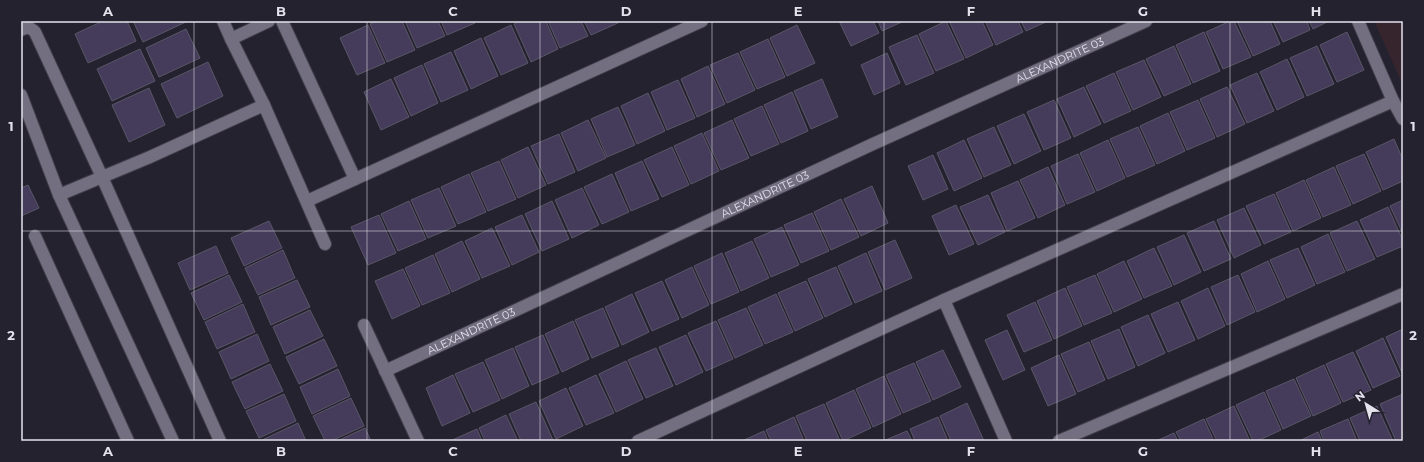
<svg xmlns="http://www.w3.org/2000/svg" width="1424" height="462" font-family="Montserrat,sans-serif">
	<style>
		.industrial { fill: #37252e }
		.building { fill: #443c5a; stroke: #5a5667 }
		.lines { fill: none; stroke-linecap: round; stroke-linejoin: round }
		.minor-casing { stroke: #413f4b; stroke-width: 14 }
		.minor { stroke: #736f81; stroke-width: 12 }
		.grid { fill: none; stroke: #e4e2ec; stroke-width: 1; stroke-opacity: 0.55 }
		.labels { text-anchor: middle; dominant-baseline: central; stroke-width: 4; stroke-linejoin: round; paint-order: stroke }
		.street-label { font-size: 11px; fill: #e4e2ec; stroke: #252230 }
		.neatline { fill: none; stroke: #e4e2ec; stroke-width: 1.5 }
		.grid-label { font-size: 13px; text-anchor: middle; font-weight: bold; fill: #e4e2ec }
	</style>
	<rect width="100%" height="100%" fill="#252230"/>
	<path class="industrial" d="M1374 21H1403V85Z"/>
	<g class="building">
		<path d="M103 21H127L136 41 88 63 75 34Z"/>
		<path d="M133 21H188L143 42Z"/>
		<path d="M377 21H402L415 50 387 62 370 24Z"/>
		<path d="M405 21H438L445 36 417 48Z"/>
		<path d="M441 21H474L475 23 447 35Z"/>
		<path d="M520 21H546L558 49 531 62 514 24Z"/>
		<path d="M548 21H581L588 36 560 48Z"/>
		<path d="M584 21H617L618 23 591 35Z"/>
		<path d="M839 21H873L879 33 851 46Z"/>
		<path d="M878 21H904L882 31Z"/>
		<path d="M946 21 964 59 936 71 919 34Z"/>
		<path d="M949 21H982L993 45 966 58Z"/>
		<path d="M985 21H1018L1023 32 996 45Z"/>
		<path d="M1021 21H1048L1026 31Z"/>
		<path d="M1230 21H1234L1251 57 1223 69 1206 32Z"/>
		<path d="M1237 21H1270L1280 44 1253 56Z"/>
		<path d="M1273 21H1307L1310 30 1283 42Z"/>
		<path d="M1309 21H1329L1313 29Z"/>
		<path d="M368 25 385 63 357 75 340 38Z"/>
		<path d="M511 25 528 63 501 75 484 38Z"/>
		<path d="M797 25 815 63 787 76 770 38Z"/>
		<path d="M186 29 200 58 159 77 146 48Z"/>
		<path d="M1204 32 1220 71 1193 83 1176 45Z"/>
		<path d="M1347 32 1364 70 1337 82 1320 45Z"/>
		<path d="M917 35 934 73 906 85 889 47Z"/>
		<path d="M481 38 498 76 471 89 454 51Z"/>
		<path d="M768 39 785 77 757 89 740 52Z"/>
		<path d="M1174 46 1191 84 1164 96 1146 59Z"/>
		<path d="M1317 46 1334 84 1307 96 1290 58Z"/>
		<path d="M140 49 155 81 112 101 97 69Z"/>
		<path d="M451 52 468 90 441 102 424 64Z"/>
		<path d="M738 53 755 90 727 103 710 65Z"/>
		<path d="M887 53 900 83 874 95 861 65Z"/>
		<path d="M1287 59 1304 97 1277 110 1260 72Z"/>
		<path d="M1144 60 1161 97 1133 110 1116 72Z"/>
		<path d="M208 62 223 96 177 118 161 84Z"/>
		<path d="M422 65 438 103 411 116 394 78Z"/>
		<path d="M708 66 725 104 697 117 681 79Z"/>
		<path d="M1114 73 1131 111 1104 123 1086 86Z"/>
		<path d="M1257 73 1274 111 1247 123 1230 85Z"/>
		<path d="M391 79 409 117 381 130 364 92Z"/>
		<path d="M822 79 838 117 811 129 794 91Z"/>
		<path d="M678 80 695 118 667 130 651 92Z"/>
		<path d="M1084 87 1101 124 1074 137 1057 99Z"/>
		<path d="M1227 87 1245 124 1217 137 1200 99Z"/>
		<path d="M149 88 165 125 129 142 112 105Z"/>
		<path d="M792 92 808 131 781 143 764 105Z"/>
		<path d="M648 93 665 131 637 144 621 106Z"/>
		<path d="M1054 100 1071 138 1044 150 1027 112Z"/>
		<path d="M1198 100 1215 138 1187 150 1170 112Z"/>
		<path d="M762 106 779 144 751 156 734 119Z"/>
		<path d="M618 107 635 145 607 157 591 119Z"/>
		<path d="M1168 113 1185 151 1157 164 1140 126Z"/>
		<path d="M1024 114 1041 151 1014 164 997 126Z"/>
		<path d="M588 120 606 158 578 171 561 133Z"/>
		<path d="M732 120 749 158 721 170 704 133Z"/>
		<path d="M994 127 1011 165 984 177 967 139Z"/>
		<path d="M1138 127 1155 165 1127 177 1110 139Z"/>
		<path d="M702 133 719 171 691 184 674 146Z"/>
		<path d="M559 134 575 172 548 184 531 146Z"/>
		<path d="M1394 139 1403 160V181L1383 190 1366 152Z"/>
		<path d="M964 140 982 178 954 191 937 153Z"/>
		<path d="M1108 140 1125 178 1097 191 1080 153Z"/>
		<path d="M528 147 546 185 518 198 501 160Z"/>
		<path d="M672 147 689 185 662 197 644 160Z"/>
		<path d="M1078 154 1095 192 1067 204 1051 166Z"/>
		<path d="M1364 154 1381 191 1353 204 1336 166Z"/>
		<path d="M933 155 948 189 923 200 908 166Z"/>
		<path d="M499 161 516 199 488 211 471 173Z"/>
		<path d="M642 161 659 199 631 211 615 173Z"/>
		<path d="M1048 167 1065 205 1038 218 1020 180Z"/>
		<path d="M1334 167 1351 205 1323 217 1306 180Z"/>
		<path d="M469 174 486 212 458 224 441 187Z"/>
		<path d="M612 174 629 212 602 224 584 187Z"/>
		<path d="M1304 180 1321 218 1293 231 1276 193Z"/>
		<path d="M1018 181 1035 218 1007 231 991 193Z"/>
		<path d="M28 185 39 208 21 216V188Z"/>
		<path d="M872 186 888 223 861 236 844 199Z"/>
		<path d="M439 188 456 226 428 238 411 200Z"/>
		<path d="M582 188 599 225 572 238 555 200Z"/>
		<path d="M1274 194 1291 232 1264 244 1246 206Z"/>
		<path d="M988 195 1005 232 978 245 960 207Z"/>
		<path d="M841 199 859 237 831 250 814 212Z"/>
		<path d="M1403 200V234L1390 206Z"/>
		<path d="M409 201 426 239 398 251 381 214Z"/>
		<path d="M552 201 569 239 542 251 525 214Z"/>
		<path d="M956 205 974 244 949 255 932 216Z"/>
		<path d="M1388 207 1403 241V246L1377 257 1360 220Z"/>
		<path d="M1244 208 1261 245 1234 258 1217 220Z"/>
		<path d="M812 213 829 251 801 263 784 225Z"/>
		<path d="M379 215 396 253 368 265 351 227Z"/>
		<path d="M522 215 539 252 512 265 495 227Z"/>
		<path d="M269 221 282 248 244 266 231 238Z"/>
		<path d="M1214 221 1231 259 1204 271 1187 233Z"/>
		<path d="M1357 221 1375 259 1347 271 1330 233Z"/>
		<path d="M782 227 799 265 771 277 754 239Z"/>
		<path d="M492 228 510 266 482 278 465 241Z"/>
		<path d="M1328 234 1345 272 1317 284 1301 247Z"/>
		<path d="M1184 235 1201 272 1174 285 1157 247Z"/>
		<path d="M895 240 912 278 885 290 868 252Z"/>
		<path d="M462 241 480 279 452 292 435 254Z"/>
		<path d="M752 241 769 278 741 291 725 253Z"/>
		<path d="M216 246 228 273 190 290 178 263Z"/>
		<path d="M1154 248 1172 286 1144 298 1127 261Z"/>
		<path d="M1298 248 1315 285 1287 298 1270 260Z"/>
		<path d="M283 250 295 278 258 295 245 268Z"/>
		<path d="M722 253 739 292 711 304 694 266Z"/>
		<path d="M866 253 882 291 855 303 838 266Z"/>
		<path d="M433 255 450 293 422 305 405 268Z"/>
		<path d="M1124 261 1142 299 1114 312 1097 274Z"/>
		<path d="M1268 261 1285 299 1257 312 1241 274Z"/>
		<path d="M692 267 709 305 682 318 665 280Z"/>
		<path d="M836 267 852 304 825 317 808 279Z"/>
		<path d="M403 269 420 306 392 319 375 281Z"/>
		<path d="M229 275 242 302 204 320 191 293Z"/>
		<path d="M1095 275 1112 313 1084 325 1067 287Z"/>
		<path d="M1238 275 1255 312 1227 325 1211 287Z"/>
		<path d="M297 280 310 307 271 325 259 297Z"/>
		<path d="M662 281 679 319 652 331 635 293Z"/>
		<path d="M806 281 823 318 795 331 778 293Z"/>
		<path d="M1065 288 1082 326 1054 339 1037 301Z"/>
		<path d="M1208 288 1225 326 1198 339 1181 301Z"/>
		<path d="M632 294 649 332 622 345 605 307Z"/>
		<path d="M776 294 793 332 765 344 748 307Z"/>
		<path d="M1035 302 1052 340 1024 352 1007 315Z"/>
		<path d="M1178 302 1195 340 1168 352 1151 314Z"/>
		<path d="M243 304 255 332 217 349 205 322Z"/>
		<path d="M603 308 619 346 592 358 575 320Z"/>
		<path d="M746 308 763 345 735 358 718 320Z"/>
		<path d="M310 310 323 336 285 354 273 327Z"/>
		<path d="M1148 315 1165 353 1138 366 1121 327Z"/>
		<path d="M573 321 589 359 562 372 545 334Z"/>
		<path d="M716 321 733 359 706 371 688 333Z"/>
		<path d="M1119 329 1135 367 1108 379 1091 341Z"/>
		<path d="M1403 329V375L1386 337Z"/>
		<path d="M1007 330 1025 370 1003 380 985 340Z"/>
		<path d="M257 334 269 361 231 379 219 352Z"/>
		<path d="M543 335 559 373 532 385 515 347Z"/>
		<path d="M686 335 703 372 676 385 659 347Z"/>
		<path d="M1383 338 1400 376 1373 388 1356 351Z"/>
		<path d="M324 339 337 366 299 384 286 357Z"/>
		<path d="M1089 342 1105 380 1078 392 1061 354Z"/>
		<path d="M513 348 529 386 502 399 485 360Z"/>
		<path d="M656 348 673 386 646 398 628 360Z"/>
		<path d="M943 350 961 387 933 400 916 362Z"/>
		<path d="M1353 352 1371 390 1343 402 1326 364Z"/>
		<path d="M1059 355 1076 394 1048 406 1031 368Z"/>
		<path d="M626 361 643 399 616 412 599 374Z"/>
		<path d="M483 362 500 400 473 412 455 374Z"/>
		<path d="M914 363 931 401 903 413 886 375Z"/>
		<path d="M270 364 283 391 245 409 232 382Z"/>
		<path d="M1324 365 1341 403 1313 416 1296 378Z"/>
		<path d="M338 369 350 396 312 414 300 387Z"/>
		<path d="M453 375 470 413 442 426 426 388Z"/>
		<path d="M596 375 614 413 586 425 569 388Z"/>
		<path d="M884 376 901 414 873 427 856 389Z"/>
		<path d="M1294 379 1311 416 1283 429 1266 391Z"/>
		<path d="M566 388 583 426 556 439 539 401Z"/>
		<path d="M854 390 871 428 843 441 826 403Z"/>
		<path d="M1264 392 1281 430 1257 441H1253L1236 405Z"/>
		<path d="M284 394 296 421 259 438 246 411Z"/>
		<path d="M1403 394V440L1396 441 1380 404Z"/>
		<path d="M351 398 364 426 331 441H325L313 416Z"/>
		<path d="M536 402 553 440 550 441H521L509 414Z"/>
		<path d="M967 403 984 441H951L940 416Z"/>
		<path d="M824 404 840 441H807L796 416Z"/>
		<path d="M1234 406 1250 441H1217L1206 419Z"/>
		<path d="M1377 406 1393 441H1360L1350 418Z"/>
		<path d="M506 415 518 441H485L479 428Z"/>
		<path d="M794 417 804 441H771L766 430Z"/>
		<path d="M938 417 948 441H915L910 429Z"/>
		<path d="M1204 419 1214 441H1181L1176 432Z"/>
		<path d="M1348 419 1357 441H1324L1320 431Z"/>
		<path d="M298 423 306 441H260Z"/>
		<path d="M365 428 371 441H337Z"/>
		<path d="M477 429 482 441H450Z"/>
		<path d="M764 431 768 441H742Z"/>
		<path d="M907 431 912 441H883Z"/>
		<path d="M1318 432 1322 441H1299Z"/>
		<path d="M1174 433 1178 441H1156Z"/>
	</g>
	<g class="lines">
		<defs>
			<g id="minor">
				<path d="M223 21 231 39 264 105 325 244"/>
				<path d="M282 21 355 179"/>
				<path d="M1358 21 1393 101 1403 119"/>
				<path d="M21 30C27 27 30 27 35 32L102 177 220 441"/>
				<path d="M231 39 269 21"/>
				<path d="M21 95 59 195 173 441"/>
				<path d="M59 195 150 157 264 105"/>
				<path d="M307 201 702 21"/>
				<path d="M35 236 128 441"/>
				<path d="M944 300 1006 441"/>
				<path d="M364 325 418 441"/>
				<path id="s1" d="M385 371 873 144 1146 21"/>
				<path d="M638 441 944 300 1393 101"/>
				<path d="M1059 441 1403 294"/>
			</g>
		</defs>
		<use href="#minor" class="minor-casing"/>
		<use href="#minor" class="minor"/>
	</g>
	<path class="grid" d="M194 21V441M367 21V441M540 21V441M712 21V441M884 21V441M1057 21V441M1230 21V441M21 231H1403"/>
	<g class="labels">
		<g class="street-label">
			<text stroke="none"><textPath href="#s1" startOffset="743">ALEXANDRITE 03</textPath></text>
			<text stroke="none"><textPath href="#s1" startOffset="419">ALEXANDRITE 03</textPath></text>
			<text stroke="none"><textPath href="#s1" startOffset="95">ALEXANDRITE 03</textPath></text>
		</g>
	</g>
	<rect width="1424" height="462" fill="none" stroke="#252230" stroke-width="44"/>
	<g transform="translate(1366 404) rotate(323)" stroke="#252230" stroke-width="3" paint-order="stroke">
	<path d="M0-3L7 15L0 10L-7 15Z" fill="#e4e2ec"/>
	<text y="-6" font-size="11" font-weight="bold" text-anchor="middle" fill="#e4e2ec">N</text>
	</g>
	<rect x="22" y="22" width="1380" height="418" class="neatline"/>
	<g class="grid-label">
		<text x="108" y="16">A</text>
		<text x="281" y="16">B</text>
		<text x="453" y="16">C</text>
		<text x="626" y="16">D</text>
		<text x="798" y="16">E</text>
		<text x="971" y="16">F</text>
		<text x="1143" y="16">G</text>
		<text x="1316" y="16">H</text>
		<text x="11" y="131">1</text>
		<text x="1413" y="131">1</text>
		<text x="11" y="340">2</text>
		<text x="1413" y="340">2</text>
		<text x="108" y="456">A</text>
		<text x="281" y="456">B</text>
		<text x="453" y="456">C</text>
		<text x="626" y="456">D</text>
		<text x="798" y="456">E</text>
		<text x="971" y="456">F</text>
		<text x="1143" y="456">G</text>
		<text x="1316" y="456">H</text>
	</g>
</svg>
